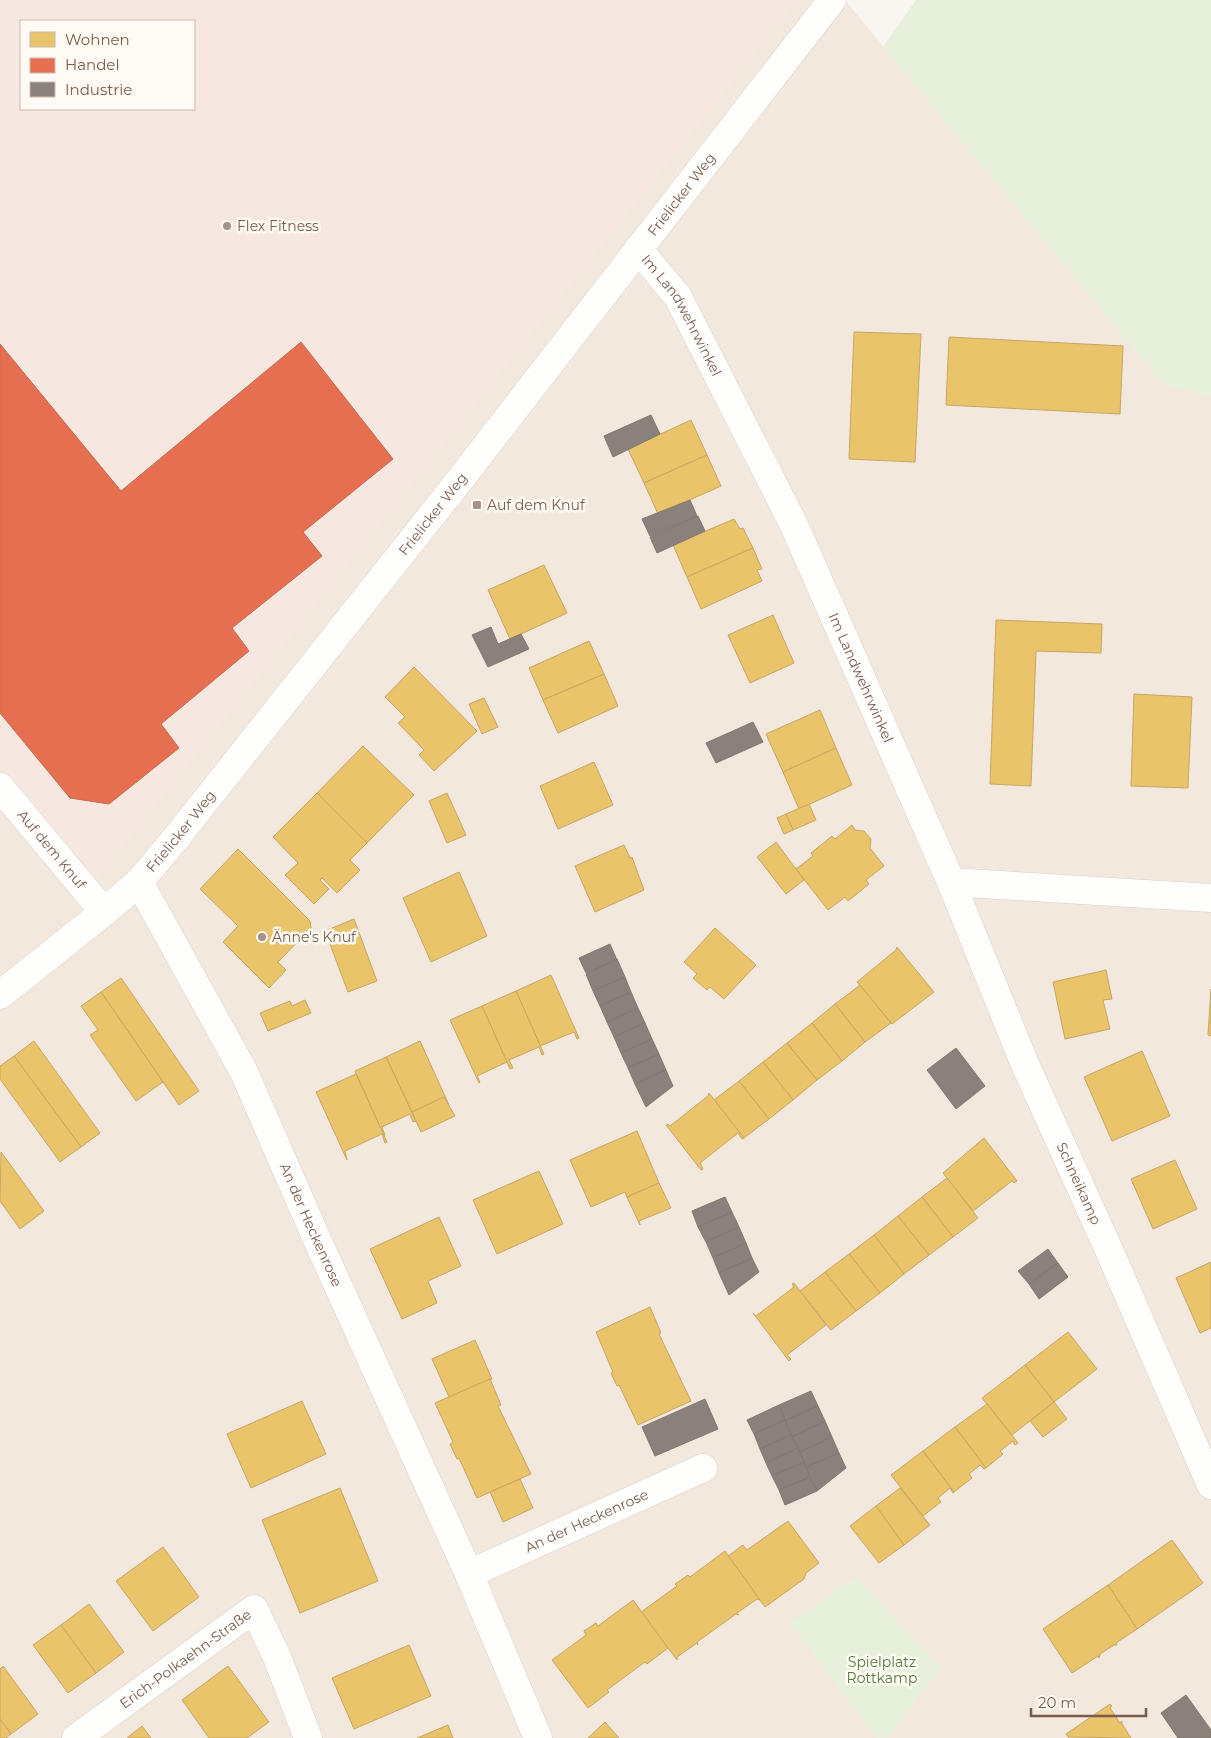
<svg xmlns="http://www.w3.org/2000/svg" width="1211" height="1738" font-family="Montserrat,sans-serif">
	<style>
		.residential { fill: #f2e8de }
		.commercial { fill: #f6e8e1; fill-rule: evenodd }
		.green { fill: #e7f0db }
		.homes { fill: #e9c46a; stroke: #c8a561 }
		.shops { fill: #e76f51; stroke: #c66950 }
		.industry { fill: #8a817c; stroke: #85766e }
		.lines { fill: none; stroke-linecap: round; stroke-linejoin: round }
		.street-casing { stroke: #d7d1cb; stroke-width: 29 }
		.street { stroke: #fefefd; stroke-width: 28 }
		.poi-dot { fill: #a69286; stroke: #fffaf3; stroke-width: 2 }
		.labels { text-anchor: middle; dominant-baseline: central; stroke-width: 5; stroke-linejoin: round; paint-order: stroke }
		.street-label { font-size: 14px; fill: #7a5c4d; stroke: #fffaf3 }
		.poi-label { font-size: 14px; fill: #7a5c4d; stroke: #fffaf3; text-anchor: start }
		.park-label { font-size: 14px; fill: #537a41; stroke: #fffaf3 }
	</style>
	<rect width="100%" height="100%" fill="#f9f5f0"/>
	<path class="residential" d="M796 0H845L1163 384 1211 396V1738H0V763L94 881Z"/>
	<path class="commercial" d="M0 0H796L94 881 0 763ZM21 21H194V109H21Z"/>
	<g class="green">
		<path d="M916 0H1211V396L1163 384 883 47Z"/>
		<path d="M856 1576 941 1668 887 1738H876L790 1623Z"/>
	</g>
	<g class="homes">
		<path d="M854 332 921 334 915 462 849 459Z"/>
		<path d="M949 337 1123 346 1120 414 946 405Z"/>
		<path d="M691 420 707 455 644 483 628 449Z"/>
		<path d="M707 455 721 486 658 514 644 483Z"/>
		<path d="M734 519 740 529 743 528 753 548 687 577 673 545Z"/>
		<path d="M753 548 762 569 757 570 762 581 701 609 687 577Z"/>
		<path d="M544 565 567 613 510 639 488 590Z"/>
		<path d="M773 615 794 663 750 683 728 635Z"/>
		<path d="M996 620 1102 624 1101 653 1036 651 1031 786 990 784Z"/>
		<path d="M589 641 604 674 543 700 529 668Z"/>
		<path d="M414 667 477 731 434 771 419 755 424 750 398 723 405 717 385 697Z"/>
		<path d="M604 674 618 706 558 733 543 700Z"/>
		<path d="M1134 694 1192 697 1188 788 1131 786Z"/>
		<path d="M484 698 498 727 482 734 469 704Z"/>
		<path d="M820 710 836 748 783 772 766 734Z"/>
		<path d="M363 746 414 795 367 843 317 793Z"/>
		<path d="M836 748 852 785 799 809 783 772Z"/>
		<path d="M594 762 613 805 558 829 540 786Z"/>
		<path d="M317 793 367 843 350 860 360 870 337 893 322 878 320 880 329 889 314 904 285 875 298 863 273 837Z"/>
		<path d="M447 793 466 835 447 843 429 801Z"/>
		<path d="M809 804 816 820 793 830 786 814Z"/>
		<path d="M786 814 793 830 784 834 777 818Z"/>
		<path d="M852 825 855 830 864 831 871 839 870 848 884 866 866 880 869 884 848 901 845 897 828 910 796 869 813 856 811 853 832 836 835 839Z"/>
		<path d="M776 842 804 880 786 894 757 857Z"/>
		<path d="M624 845 630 858 632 857 644 890 595 912 575 866Z"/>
		<path d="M238 849 310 921 311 928 278 962 286 970 269 988 223 942 238 926 200 889Z"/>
		<path d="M459 872 487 936 431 962 403 898Z"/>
		<path d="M354 919 377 981 348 992 325 931Z"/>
		<path d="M715 928 756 965 724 999 710 987 707 990 693 978 697 974 684 962Z"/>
		<path d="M897 947 934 992 892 1024 857 982 896 950Z"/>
		<path d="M1106 970 1112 999 1103 1000 1110 1029 1065 1039 1053 982Z"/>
		<path d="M551 975 579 1038 577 1039 574 1032 540 1046 516 991Z"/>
		<path d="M121 978 199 1091 179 1105 101 992Z"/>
		<path d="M860 985 891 1023 865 1042 835 1004Z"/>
		<path d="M1211 989V1036L1208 1035Z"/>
		<path d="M516 991 544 1054 542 1055 539 1047 509 1060 513 1068 510 1069 482 1006Z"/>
		<path d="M101 992 163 1082 136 1101 90 1035 98 1030 81 1006Z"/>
		<path d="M305 1000 311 1013 268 1031 260 1013 290 1001 292 1006Z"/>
		<path d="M835 1004 865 1042 842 1061 812 1023Z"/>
		<path d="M482 1006 507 1062 477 1076 480 1082 479 1083 450 1020Z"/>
		<path d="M812 1023 842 1061 817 1080 787 1043Z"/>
		<path d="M34 1041 100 1133 81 1147 14 1056Z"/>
		<path d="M420 1041 449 1105 448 1106 444 1097 412 1112 386 1057Z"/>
		<path d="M787 1043 817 1080 793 1100 763 1062Z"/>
		<path d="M1142 1051 1170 1116 1112 1141 1084 1077Z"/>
		<path d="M14 1056 81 1147 60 1162 0 1079V1066Z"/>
		<path d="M386 1057 416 1121 413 1122 410 1114 382 1127 385 1135 384 1136 355 1071Z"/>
		<path d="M763 1062 793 1100 769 1119 739 1081Z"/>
		<path d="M356 1074 387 1142 385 1143 382 1134 345 1151 347 1160 316 1092Z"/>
		<path d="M739 1081 769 1119 744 1138 714 1100Z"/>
		<path d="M709 1093 744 1138 742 1139 738 1133 700 1163 703 1169 701 1170 666 1125 668 1124 670 1126 708 1096Z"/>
		<path d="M444 1097 455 1116 421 1132 412 1112Z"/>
		<path d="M637 1131 659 1183 627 1197 625 1192 591 1207 570 1160Z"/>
		<path d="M984 1138 1017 1181 1014 1183 1012 1181 973 1211 943 1173Z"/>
		<path d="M1 1152 44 1211 20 1229 0 1201Z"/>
		<path d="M1175 1160 1197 1209 1153 1229 1131 1179Z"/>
		<path d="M539 1171 563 1224 497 1254 473 1200Z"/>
		<path d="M947 1178 978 1218 953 1237 922 1197Z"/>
		<path d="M659 1183 671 1208 639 1221 640 1225 627 1197Z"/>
		<path d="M922 1197 953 1237 929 1255 898 1216Z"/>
		<path d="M898 1216 929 1255 904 1274 874 1235Z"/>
		<path d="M439 1217 461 1266 428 1281 437 1303 402 1319 370 1249Z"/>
		<path d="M874 1235 904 1274 880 1293 849 1254Z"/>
		<path d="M849 1254 880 1293 856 1311 825 1272Z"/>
		<path d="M1211 1262V1328L1200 1333 1176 1278Z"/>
		<path d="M825 1272 856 1311 831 1330 800 1291Z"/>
		<path d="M794 1283 826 1325 787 1355 791 1359 789 1361 753 1313 756 1316 794 1287 792 1284Z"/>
		<path d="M650 1307 661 1333 659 1334 691 1401 638 1425 619 1385 617 1386 611 1373 613 1372 596 1332Z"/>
		<path d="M1068 1332 1097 1369 1054 1402 1025 1365Z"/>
		<path d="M475 1340 492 1379 449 1397 432 1359Z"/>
		<path d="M1025 1365 1054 1402 1012 1435 982 1398Z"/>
		<path d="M490 1379 501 1405 498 1406 531 1474 477 1498 459 1458 457 1459 450 1444 453 1442 435 1403Z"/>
		<path d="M302 1401 326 1454 251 1488 227 1434Z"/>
		<path d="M1054 1402 1067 1419 1043 1437 1030 1421Z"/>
		<path d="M987 1404 1018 1443 1015 1445 1013 1441 1000 1451 1003 1454 986 1468 955 1427Z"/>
		<path d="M955 1427 986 1468 984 1469 980 1465 969 1474 972 1478 954 1492 923 1451Z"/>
		<path d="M923 1451 954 1492 953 1493 950 1488 938 1498 941 1502 923 1516 891 1475Z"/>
		<path d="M520 1479 533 1508 503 1522 490 1492Z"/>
		<path d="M340 1488 378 1581 300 1613 262 1520Z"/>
		<path d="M900 1488 930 1525 904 1545 876 1506Z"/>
		<path d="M876 1506 904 1545 879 1563 850 1526Z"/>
		<path d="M788 1521 819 1563 806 1573 804 1579 765 1607 728 1556 743 1545 747 1550Z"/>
		<path d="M1172 1540 1203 1583 1137 1629 1108 1585Z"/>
		<path d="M163 1547 199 1597 153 1631 116 1581Z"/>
		<path d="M725 1551 760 1600 757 1599 737 1613 739 1615 736 1614 697 1642 698 1645 697 1643 677 1657V1660L641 1612 677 1586 675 1584 688 1575 690 1577Z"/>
		<path d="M1108 1585 1137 1629 1116 1643 1117 1645H1114L1100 1654 1099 1658 1098 1656 1072 1673 1043 1629Z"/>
		<path d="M633 1600 668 1648 647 1664 645 1662 607 1690 609 1692 588 1708 552 1660 586 1635 584 1631 596 1623 598 1626Z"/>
		<path d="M89 1604 124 1652 96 1673 61 1625Z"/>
		<path d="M61 1625 96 1673 68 1693 33 1645Z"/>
		<path d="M409 1645 431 1696 354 1729 332 1678Z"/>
		<path d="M3 1666 38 1714 11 1734 0 1719V1669Z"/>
		<path d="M228 1666 269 1722 247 1738H209L182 1700Z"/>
		<path d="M1110 1704 1112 1706 1110 1708 1120 1723 1122 1721V1724L1131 1738 1068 1737 1066 1734Z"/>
		<path d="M0 1719 11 1734 6 1738H0Z"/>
		<path d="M605 1722 619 1738H588Z"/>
		<path d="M448 1725 453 1738H417Z"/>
		<path d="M142 1726 151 1738H127Z"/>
	</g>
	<path class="shops" d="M301 342 393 459 303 532 322 556 232 628 249 651 161 724 179 748 109 804 70 798 0 713V344L121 491Z"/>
	<g class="industry">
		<path d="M651 415 660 434 613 457 604 436Z"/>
		<path d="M690 500 697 516 650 536 642 519Z"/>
		<path d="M698 516 705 531 657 553 650 537Z"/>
		<path d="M491 627 498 644 521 634 529 649 488 667 472 635Z"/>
		<path d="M753 722 763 742 716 763 706 743Z"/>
		<path d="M610 944 617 960 586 973 579 958Z"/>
		<path d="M617 959 625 977 593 991 586 974Z"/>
		<path d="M625 977 631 992 600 1006 593 991Z"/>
		<path d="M631 992 638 1008 607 1022 600 1006Z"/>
		<path d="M638 1008 645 1023 614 1037 607 1022Z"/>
		<path d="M645 1023 652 1039 621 1053 614 1037Z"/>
		<path d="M652 1039 659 1054 628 1068 621 1053Z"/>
		<path d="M956 1048 985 1086 956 1109 927 1070Z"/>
		<path d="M659 1054 666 1070 635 1084 628 1068Z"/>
		<path d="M666 1070 673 1086 646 1107 635 1084Z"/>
		<path d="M725 1197 732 1212 698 1227 692 1211Z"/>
		<path d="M732 1212 739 1227 706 1242 698 1227Z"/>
		<path d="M739 1227 746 1243 713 1258 706 1242Z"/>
		<path d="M746 1243 752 1258 719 1273 713 1258Z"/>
		<path d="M1048 1249 1058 1263 1029 1284 1018 1271Z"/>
		<path d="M752 1258 759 1272 729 1295 719 1273Z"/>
		<path d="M1058 1263 1068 1277 1039 1299 1029 1284Z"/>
		<path d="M811 1391 818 1406 785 1421 779 1405Z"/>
		<path d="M705 1399 718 1429 655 1456 642 1427Z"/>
		<path d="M779 1405 785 1420 754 1434 747 1420Z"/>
		<path d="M818 1406 825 1421 792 1437 785 1421Z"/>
		<path d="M785 1420 791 1435 760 1449 754 1434Z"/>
		<path d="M825 1421 832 1437 800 1452 792 1437Z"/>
		<path d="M791 1435 798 1448 766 1463 760 1449Z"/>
		<path d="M832 1437 839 1453 806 1467 800 1452Z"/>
		<path d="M798 1448 804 1462 772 1476 766 1463Z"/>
		<path d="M839 1453 846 1468 817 1491 806 1467Z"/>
		<path d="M804 1462 810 1477 779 1490 772 1476Z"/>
		<path d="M810 1477 817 1491 785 1505 779 1490Z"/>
		<path d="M1186 1695 1211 1730V1738H1178L1161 1713Z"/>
	</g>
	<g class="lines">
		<defs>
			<g id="street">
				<path id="s1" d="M638 249 678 297 794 525 951 882 1024 1062 1109 1250 1211 1485"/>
				<path id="s2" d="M0 787 104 912"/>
				<path id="s3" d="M139 882 244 1072 315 1235 469 1574 538 1738"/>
				<path d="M951 882 1211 898"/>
				<path id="s4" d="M0 995 104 912 139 882 176 838 455 486 832 0"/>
				<path id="s5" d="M469 1574 703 1468"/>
				<path id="s6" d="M76 1738 254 1609 277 1657 308 1738"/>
			</g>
		</defs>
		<use href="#street" class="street-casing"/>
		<use href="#street" class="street"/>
	</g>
	<g class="poi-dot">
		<circle cx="227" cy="226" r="5"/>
		<rect x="472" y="500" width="10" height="10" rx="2.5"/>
		<circle cx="262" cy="937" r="5"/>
	</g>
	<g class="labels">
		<g class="street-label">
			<text stroke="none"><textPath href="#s4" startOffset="1055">Frielicker Weg</textPath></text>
			<text stroke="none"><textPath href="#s1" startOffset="80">Im Landwehrwinkel</textPath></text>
			<text stroke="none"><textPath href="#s4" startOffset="650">Frielicker Weg</textPath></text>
			<text stroke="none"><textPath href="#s1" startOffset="485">Im Landwehrwinkel</textPath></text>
			<text stroke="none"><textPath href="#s4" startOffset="245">Frielicker Weg</textPath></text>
			<text stroke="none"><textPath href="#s2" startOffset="81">Auf dem Knuf</textPath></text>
			<text stroke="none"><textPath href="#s1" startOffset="1036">Schneikamp</textPath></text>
			<text stroke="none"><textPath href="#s3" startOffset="384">An der Heckenrose</textPath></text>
			<text stroke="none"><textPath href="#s5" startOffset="129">An der Heckenrose</textPath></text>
			<text stroke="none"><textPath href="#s6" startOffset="135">Erich-Polkaehn-Straße</textPath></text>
		</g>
		<g class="poi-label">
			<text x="237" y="226">Flex Fitness</text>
			<text x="487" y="505">Auf dem Knuf</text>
			<text x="272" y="937">Änne's Knuf</text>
		</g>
		<g class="park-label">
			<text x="882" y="1662">Spielplatz<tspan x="882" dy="16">Rottkamp</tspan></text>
		</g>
	</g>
	<rect x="20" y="20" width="175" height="90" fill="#fffaf3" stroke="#cabbb1"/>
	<rect x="30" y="32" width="25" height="15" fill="#e9c46a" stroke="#cabbb1"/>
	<text x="65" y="45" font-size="15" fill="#7a5c4d">Wohnen</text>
	<rect x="30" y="58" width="25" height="15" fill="#e76f51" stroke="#cabbb1"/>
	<text x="65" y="70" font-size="15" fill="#7a5c4d">Handel</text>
	<rect x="30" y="82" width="25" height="15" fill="#8a817c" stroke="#cabbb1"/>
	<text x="65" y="95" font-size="15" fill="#7a5c4d">Industrie</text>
	<path d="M1031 1708v8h115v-8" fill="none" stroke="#7a5c4d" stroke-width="2.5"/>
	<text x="1038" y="1708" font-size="15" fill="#7a5c4d" stroke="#fffaf3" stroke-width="4" paint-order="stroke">20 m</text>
</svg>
